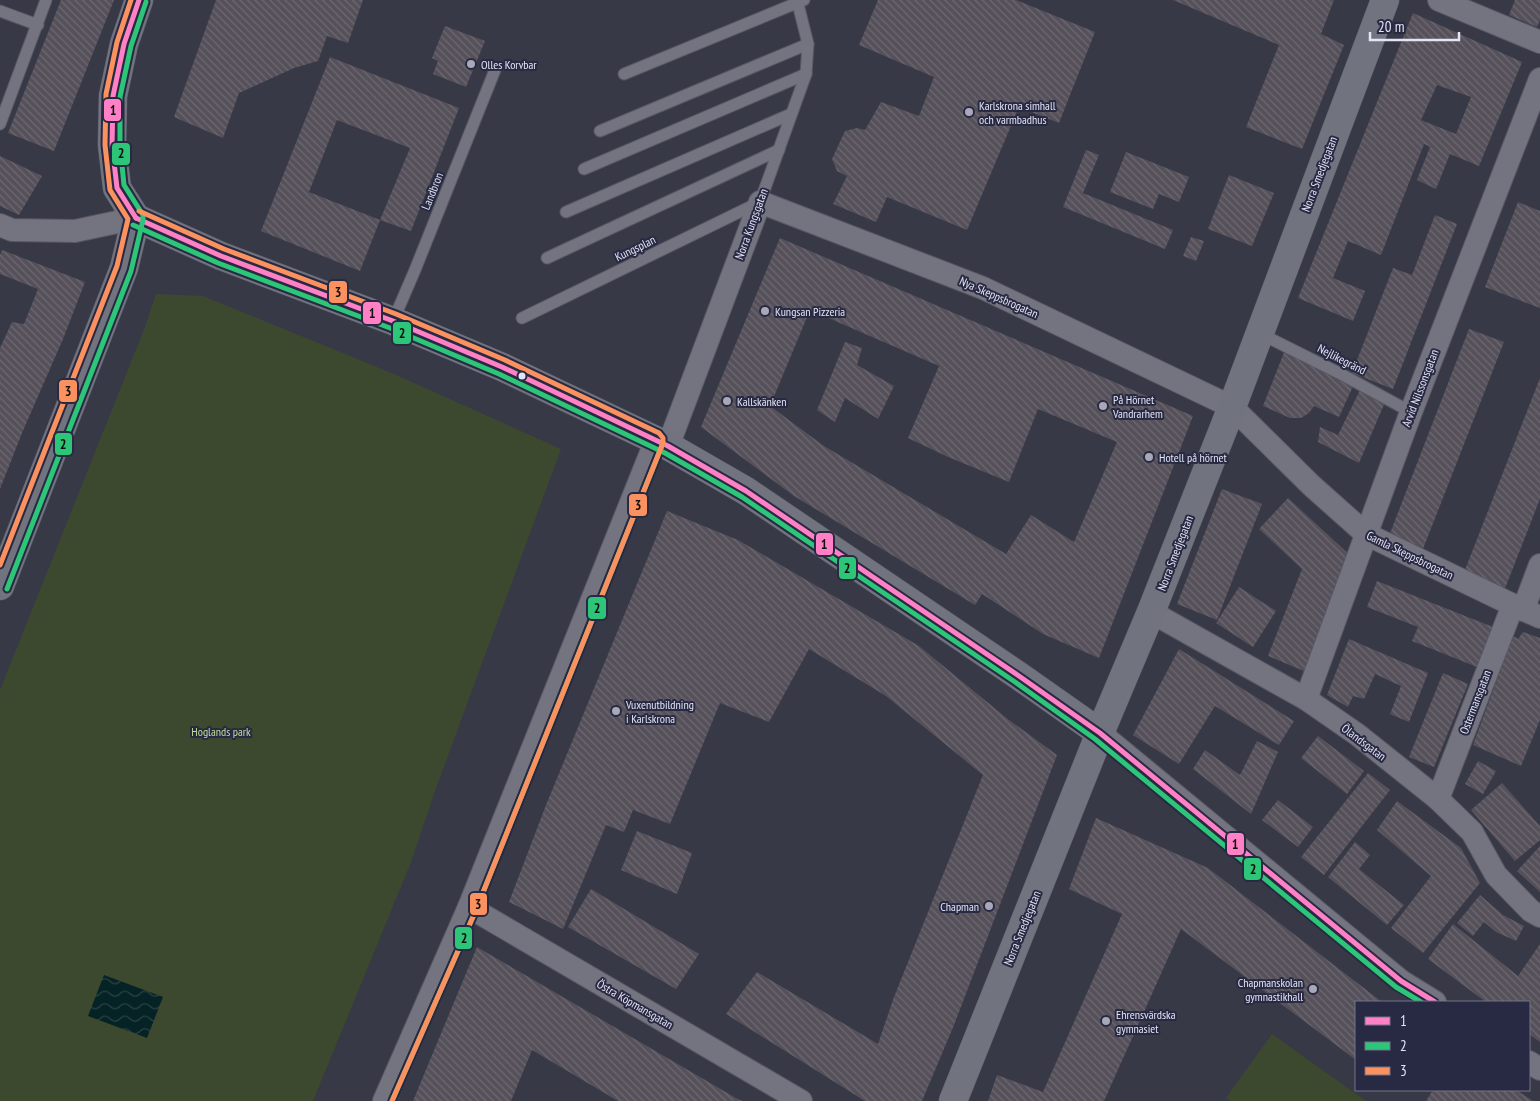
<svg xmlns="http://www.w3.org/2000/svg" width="1540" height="1101" font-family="'PT Sans Narrow',sans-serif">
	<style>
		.green { fill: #3c492e }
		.water { fill: url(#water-waves) }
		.building { fill: url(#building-back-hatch); fill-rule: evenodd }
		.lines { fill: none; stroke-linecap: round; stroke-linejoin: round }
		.lane-casing { stroke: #585865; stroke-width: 13 }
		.street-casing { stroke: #585865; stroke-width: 24 }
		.secondary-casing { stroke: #585865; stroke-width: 29 }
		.lane { stroke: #747480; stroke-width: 11 }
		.street { stroke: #747480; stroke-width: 22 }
		.secondary { stroke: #71747f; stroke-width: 28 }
		.bus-1-casing { stroke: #282942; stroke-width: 9 }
		.bus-2-casing { stroke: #282942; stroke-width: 9 }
		.bus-3-casing { stroke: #282942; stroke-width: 9 }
		.bus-1 { stroke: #ff80c5; stroke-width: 5 }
		.bus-2 { stroke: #2dc577; stroke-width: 5 }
		.bus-3 { stroke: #fa915f; stroke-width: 5 }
		.poi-dot { fill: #a7a8b8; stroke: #282942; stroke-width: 2 }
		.bus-dot { fill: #e3e4f5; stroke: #282942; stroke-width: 2 }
		.labels { text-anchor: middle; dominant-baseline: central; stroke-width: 4; stroke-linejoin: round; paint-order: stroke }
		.poi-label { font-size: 12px; fill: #e3e4f5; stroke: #282942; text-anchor: start }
		.street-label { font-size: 12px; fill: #e3e4f5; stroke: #282942 }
		.park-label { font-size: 12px; fill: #c1de99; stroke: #282942 }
		.line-badge { stroke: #282942; stroke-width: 2 }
		.pale-badge-label { font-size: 14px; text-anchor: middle; font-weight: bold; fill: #111 }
	</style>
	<defs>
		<pattern id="water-waves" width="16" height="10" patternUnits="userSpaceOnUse" patternTransform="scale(1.25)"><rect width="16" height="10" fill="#052225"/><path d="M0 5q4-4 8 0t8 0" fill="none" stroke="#294245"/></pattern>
		<pattern id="building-back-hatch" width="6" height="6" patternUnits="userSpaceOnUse" patternTransform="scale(1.25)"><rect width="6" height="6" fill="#555059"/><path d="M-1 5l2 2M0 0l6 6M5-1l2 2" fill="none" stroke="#6d6971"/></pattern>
	</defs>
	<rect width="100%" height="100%" fill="#383947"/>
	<g class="green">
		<path d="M156 294 203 296 394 374 561 449 436 788 411 862 313 1101H0V690L145 327Z"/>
		<path d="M1272 1034 1366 1101H1230L1226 1098Z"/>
	</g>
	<path class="water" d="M104 975 163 997 147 1038 88 1016Z"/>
	<g class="building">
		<path d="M61 0H114L54 151 8 133Z"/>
		<path d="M216 0H363L348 43 327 36 318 61 294 68 239 93 223 138 174 117Z"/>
		<path d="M878 0H1016L1095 32 1059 123 1019 107 967 230 887 197 876 222 833 204 847 176 837 171 832 159 845 131 857 128 865 130 881 102 919 116 934 77 859 45Z"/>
		<path d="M1173 0H1334L1321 34 1344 45 1302 149 1246 127 1279 45Z"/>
		<path d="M1515 0H1540V20L1537 27 1509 15Z"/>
		<path d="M1413 13 1522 62 1479 166 1450 154 1436 189 1417 180 1430 147 1424 144 1381 255 1348 241 1333 278 1365 291 1353 321 1298 298ZM1437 85 1471 97 1456 134 1421 120Z"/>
		<path d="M445 26 485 41 466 87 433 74 438 61 432 58Z"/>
		<path d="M330 57 459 108 411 231 380 220 410 148 337 120 309 192 380 220 360 271 261 231Z"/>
		<path d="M1086 150 1099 155 1083 193 1173 230 1165 249 1063 207Z"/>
		<path d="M1126 152 1189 177 1179 202 1159 194 1153 209 1110 192Z"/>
		<path d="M0 156 42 176 19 215 0 206Z"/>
		<path d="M1229 175 1274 193 1252 246 1208 229Z"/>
		<path d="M1518 202 1540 211V308L1485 287Z"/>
		<path d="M1435 215 1457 224 1393 389 1352 373 1393 268 1412 275Z"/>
		<path d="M1191 237 1204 241 1196 261 1183 256Z"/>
		<path d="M780 238 1193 416 1099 658 1043 634 982 594 975 605 794 496 701 427ZM810 310 939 366 908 438 948 457 1009 482 1038 409 1117 442 1074 542 1031 515 1006 554 824 446 770 406Z"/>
		<path d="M2 250 85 282 63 339 22 433 0 489V348L12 322 24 324 38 289 0 274V255Z"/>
		<path d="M1469 329 1504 342 1421 554 1387 541Z"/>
		<path d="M845 342 862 348 857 365 894 386 878 419 845 398 835 422 817 410Z"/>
		<path d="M1285 350 1354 384 1339 417 1314 406 1309 413 1301 418H1290L1263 406Z"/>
		<path d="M1540 378V499L1504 591 1463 575Z"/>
		<path d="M1361 388 1386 400 1359 463 1318 442 1320 427 1338 435Z"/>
		<path d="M1222 489 1262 504 1217 620 1177 604Z"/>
		<path d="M1288 498 1352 557 1306 672 1268 656 1302 569 1259 529Z"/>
		<path d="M667 511 738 540 919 646 1009 720 1057 755 954 1025 922 1101H865L726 1014 757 972 878 1044 894 997 983 775 886 696 809 649 769 722 720 703 670 824 633 810 624 832 606 825 563 929 509 902 546 805Z"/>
		<path d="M1377 581 1493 627 1477 667 1412 641 1418 627 1367 607Z"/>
		<path d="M1239 587 1276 611 1253 647 1216 623Z"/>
		<path d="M1523 632 1540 638V720L1521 766 1473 745 1513 636 1518 639Z"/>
		<path d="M1349 639 1428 673 1409 722 1390 714 1401 686 1375 674 1364 699 1353 696 1348 707 1327 695Z"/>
		<path d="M1179 649 1294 721 1279 745 1215 706 1179 764 1133 735Z"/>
		<path d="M1443 673 1468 684 1434 767 1409 757Z"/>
		<path d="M1318 736 1364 771 1347 794 1301 758Z"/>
		<path d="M1257 741 1278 752 1251 814 1193 769 1205 750 1240 775Z"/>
		<path d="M1478 761 1496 771 1483 794 1465 784Z"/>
		<path d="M1368 773 1390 790 1324 875 1301 857Z"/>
		<path d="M1502 783 1540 826V840L1515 861 1471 810Z"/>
		<path d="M1278 800 1313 827 1298 847 1262 820Z"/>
		<path d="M1397 801 1461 848 1480 883 1423 953 1391 928 1431 876 1377 830Z"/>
		<path d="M1096 818 1208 868 1382 1002H1356V1060L1181 929 1104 1101H988L997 1075 1043 1092 1122 914 1069 889Z"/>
		<path d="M637 831 692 853 677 894 621 870Z"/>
		<path d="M1355 842 1370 855 1359 869 1404 905 1387 925 1328 877Z"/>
		<path d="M1540 846V892L1517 871Z"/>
		<path d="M591 889 699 954 676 989 568 927Z"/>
		<path d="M1480 895 1503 915 1524 926 1516 941 1496 932 1484 922 1473 936 1457 923Z"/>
		<path d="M1453 924 1518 976 1540 944V1042L1529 1034V1002H1486L1428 959Z"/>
		<path d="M477 947 736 1098 742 1101H618L532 1050 511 1101H413Z"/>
		<path d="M1433 1090H1516L1533 1101H1426Z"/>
	</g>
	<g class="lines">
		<defs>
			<g id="lane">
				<path d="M0 11 38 25"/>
				<path d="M624 74 804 0"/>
				<path d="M0 124 46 0"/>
				<path d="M600 131 808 44"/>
				<path d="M584 169 806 74"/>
				<path d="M566 212 791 114"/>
				<path d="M547 258 779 150"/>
				<path d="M522 318 760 202 806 74 808 44 797 0"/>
				<path d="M393 321 415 270 495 70"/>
				<path d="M1259 333 1339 373 1411 412"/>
			</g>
			<g id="street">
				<path d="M1439 0 1540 42"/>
				<path d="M0 225 12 230 75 231 136 218"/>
				<path d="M668 446 760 202 983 288 1232 407 1312 486 1366 534 1513 605 1540 617"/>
				<path d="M1523 610 1540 565"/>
				<path d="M1151 612 1306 699 1358 735 1438 799 1472 832 1496 875 1531 911 1540 916"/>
				<path d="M1306 699 1411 412 1540 79"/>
				<path d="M1100 733 1401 981 1435 1002"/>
				<path d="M1438 799 1513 605"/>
				<path d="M469 907 801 1101"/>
				<path d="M1529 1062 1540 1069"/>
				<path d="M384 1101 469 907 656 440"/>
			</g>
			<g id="secondary">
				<path d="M136 218 221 256 393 321 502 367 668 446 746 491 1019 676 1100 733"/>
				<path d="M0 586 124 268 136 218 117 188 112 145 113 96 124 44 139 0"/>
				<path d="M953 1101 1100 733 1151 612 1232 407 1385 0"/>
			</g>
		</defs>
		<use href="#lane" class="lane-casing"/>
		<use href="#street" class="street-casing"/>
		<use href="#secondary" class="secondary-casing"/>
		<use href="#lane" class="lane"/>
		<use href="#street" class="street"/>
		<use href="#secondary" class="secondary"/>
		<defs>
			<g id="bus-1">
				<path d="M136 218 221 256 393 321 502 367 668 446 746 491 1019 676 1100 733 1401 981 1435 1002"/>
				<path d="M136 218 117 188 112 145 113 96 124 44 139 0"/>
			</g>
			<g id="bus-2">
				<path d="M133 225 218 263 390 328 499 374 665 453 742 497 1015 682 1095 739 1396 987 1421 1002"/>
				<path d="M7 589 131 271 143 220V215L124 185 120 145V97L131 46 146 2"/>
				<path d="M392 1101 476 910 663 443"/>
			</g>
			<g id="bus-3">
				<path d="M139 211 224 249 396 314 505 360 659 433 663 438V443L476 910 392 1101"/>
				<path d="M0 565 117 266 128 219 110 190 105 145 106 94 117 42 131 0"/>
			</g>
		</defs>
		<use href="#bus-1" class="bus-1-casing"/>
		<use href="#bus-2" class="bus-2-casing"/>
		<use href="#bus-3" class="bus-3-casing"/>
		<use href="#bus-1" class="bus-1"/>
		<use href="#bus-2" class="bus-2"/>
		<use href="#bus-3" class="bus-3"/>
	</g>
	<g class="poi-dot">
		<circle cx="471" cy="64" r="5"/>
		<circle cx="969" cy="112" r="5"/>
		<circle cx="765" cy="311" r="5"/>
		<circle cx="727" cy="401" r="5"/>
		<circle cx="1103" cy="406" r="5"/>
		<circle cx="1149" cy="457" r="5"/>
		<circle cx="616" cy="711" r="5"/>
		<circle cx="989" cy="906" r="5"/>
		<circle cx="1313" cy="989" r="5"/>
		<circle cx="1106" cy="1021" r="5"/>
	</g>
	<circle class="bus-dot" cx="522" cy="376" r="4.5"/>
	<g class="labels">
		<g class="poi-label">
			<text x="481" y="64">Olles Korvbar</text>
			<text x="979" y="105">Karlskrona simhall<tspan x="979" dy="14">och varmbadhus</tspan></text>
			<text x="775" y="311">Kungsan Pizzeria</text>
			<text x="1113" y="399">På Hörnet<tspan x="1113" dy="14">Vandrarhem</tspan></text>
			<text x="737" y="401">Kallskänken</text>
			<text x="1159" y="457">Hotell på hörnet</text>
			<text x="626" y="704">Vuxenutbildning<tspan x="626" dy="14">i Karlskrona</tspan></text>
			<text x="979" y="906" text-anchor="end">Chapman</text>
			<text x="1303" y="982" text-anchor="end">Chapmanskolan<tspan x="1303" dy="14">gymnastikhall</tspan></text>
			<text x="1116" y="1014">Ehrensvärdska<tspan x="1116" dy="14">gymnasiet</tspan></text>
		</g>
		<g class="street-label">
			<text transform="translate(1319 174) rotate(-69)">Norra Smedjegatan</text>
			<text transform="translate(432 191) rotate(-68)">Landbron</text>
			<text transform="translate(751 224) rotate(-70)">Norra Kungsgatan</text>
			<text transform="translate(635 248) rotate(-26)">Kungsplan</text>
			<text transform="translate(999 297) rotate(24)">Nya Skeppsbrogatan</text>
			<text transform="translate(1342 359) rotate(27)">Nejlikegränd</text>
			<text transform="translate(1420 388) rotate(-69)">Arvid Nilssonsgatan</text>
			<text transform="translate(1175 553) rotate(-69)">Norra Smedjegatan</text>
			<text transform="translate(1410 555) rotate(26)">Gamla Skeppsbrogatan</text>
			<text transform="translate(1475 702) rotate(-69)">Ostermansgatan</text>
			<text transform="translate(1364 742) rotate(37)">Ölandsgatan</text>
			<text transform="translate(1022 928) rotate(-68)">Norra Smedjegatan</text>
			<text transform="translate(635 1004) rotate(30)">Östra Köpmansgatan</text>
		</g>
		<g class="park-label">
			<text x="221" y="731">Hoglands park</text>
		</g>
	</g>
	<g class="line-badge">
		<rect x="103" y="98" width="19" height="24" rx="5" fill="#ff80c5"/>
		<rect x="111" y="142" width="20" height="24" rx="5" fill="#2dc577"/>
		<rect x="328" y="280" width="20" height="24" rx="5" fill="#fa915f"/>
		<rect x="362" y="301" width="20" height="24" rx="5" fill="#ff80c5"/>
		<rect x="392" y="321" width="20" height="24" rx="5" fill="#2dc577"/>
		<rect x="58" y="379" width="20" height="24" rx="5" fill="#fa915f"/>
		<rect x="54" y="432" width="19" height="24" rx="5" fill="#2dc577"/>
		<rect x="628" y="493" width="20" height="24" rx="5" fill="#fa915f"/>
		<rect x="815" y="532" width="19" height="24" rx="5" fill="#ff80c5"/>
		<rect x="838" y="556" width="19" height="24" rx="5" fill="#2dc577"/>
		<rect x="587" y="596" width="20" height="24" rx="5" fill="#2dc577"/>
		<rect x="1226" y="832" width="19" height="24" rx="5" fill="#ff80c5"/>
		<rect x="1243" y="857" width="19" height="24" rx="5" fill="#2dc577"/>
		<rect x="469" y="892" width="19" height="24" rx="5" fill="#fa915f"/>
		<rect x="454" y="926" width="19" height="24" rx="5" fill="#2dc577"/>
	</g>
	<g class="pale-badge-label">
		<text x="113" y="115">1</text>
		<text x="121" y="158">2</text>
		<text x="338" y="297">3</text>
		<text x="372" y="318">1</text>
		<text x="402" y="338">2</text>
		<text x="68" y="396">3</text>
		<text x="63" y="449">2</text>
		<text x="638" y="510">3</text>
		<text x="824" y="549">1</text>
		<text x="847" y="573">2</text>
		<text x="597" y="613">2</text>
		<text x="1235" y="849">1</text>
		<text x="1253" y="874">2</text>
		<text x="478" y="909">3</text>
		<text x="464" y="943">2</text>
	</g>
	<rect x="1355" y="1001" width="175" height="90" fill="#282942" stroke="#73748a"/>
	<rect x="1365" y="1017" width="25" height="8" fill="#ff80c5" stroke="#73748a"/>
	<text x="1400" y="1026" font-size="15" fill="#e3e4f5">1</text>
	<rect x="1365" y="1042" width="25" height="8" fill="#2dc577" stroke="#73748a"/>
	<text x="1400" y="1051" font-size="15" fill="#e3e4f5">2</text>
	<rect x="1365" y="1067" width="25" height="8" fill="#fa915f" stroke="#73748a"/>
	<text x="1400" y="1076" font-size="15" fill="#e3e4f5">3</text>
	<path d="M1370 32v8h89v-8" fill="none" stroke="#e3e4f5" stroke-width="2.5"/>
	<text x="1378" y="32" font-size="15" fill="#e3e4f5" stroke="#282942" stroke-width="4" paint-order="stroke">20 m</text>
</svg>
